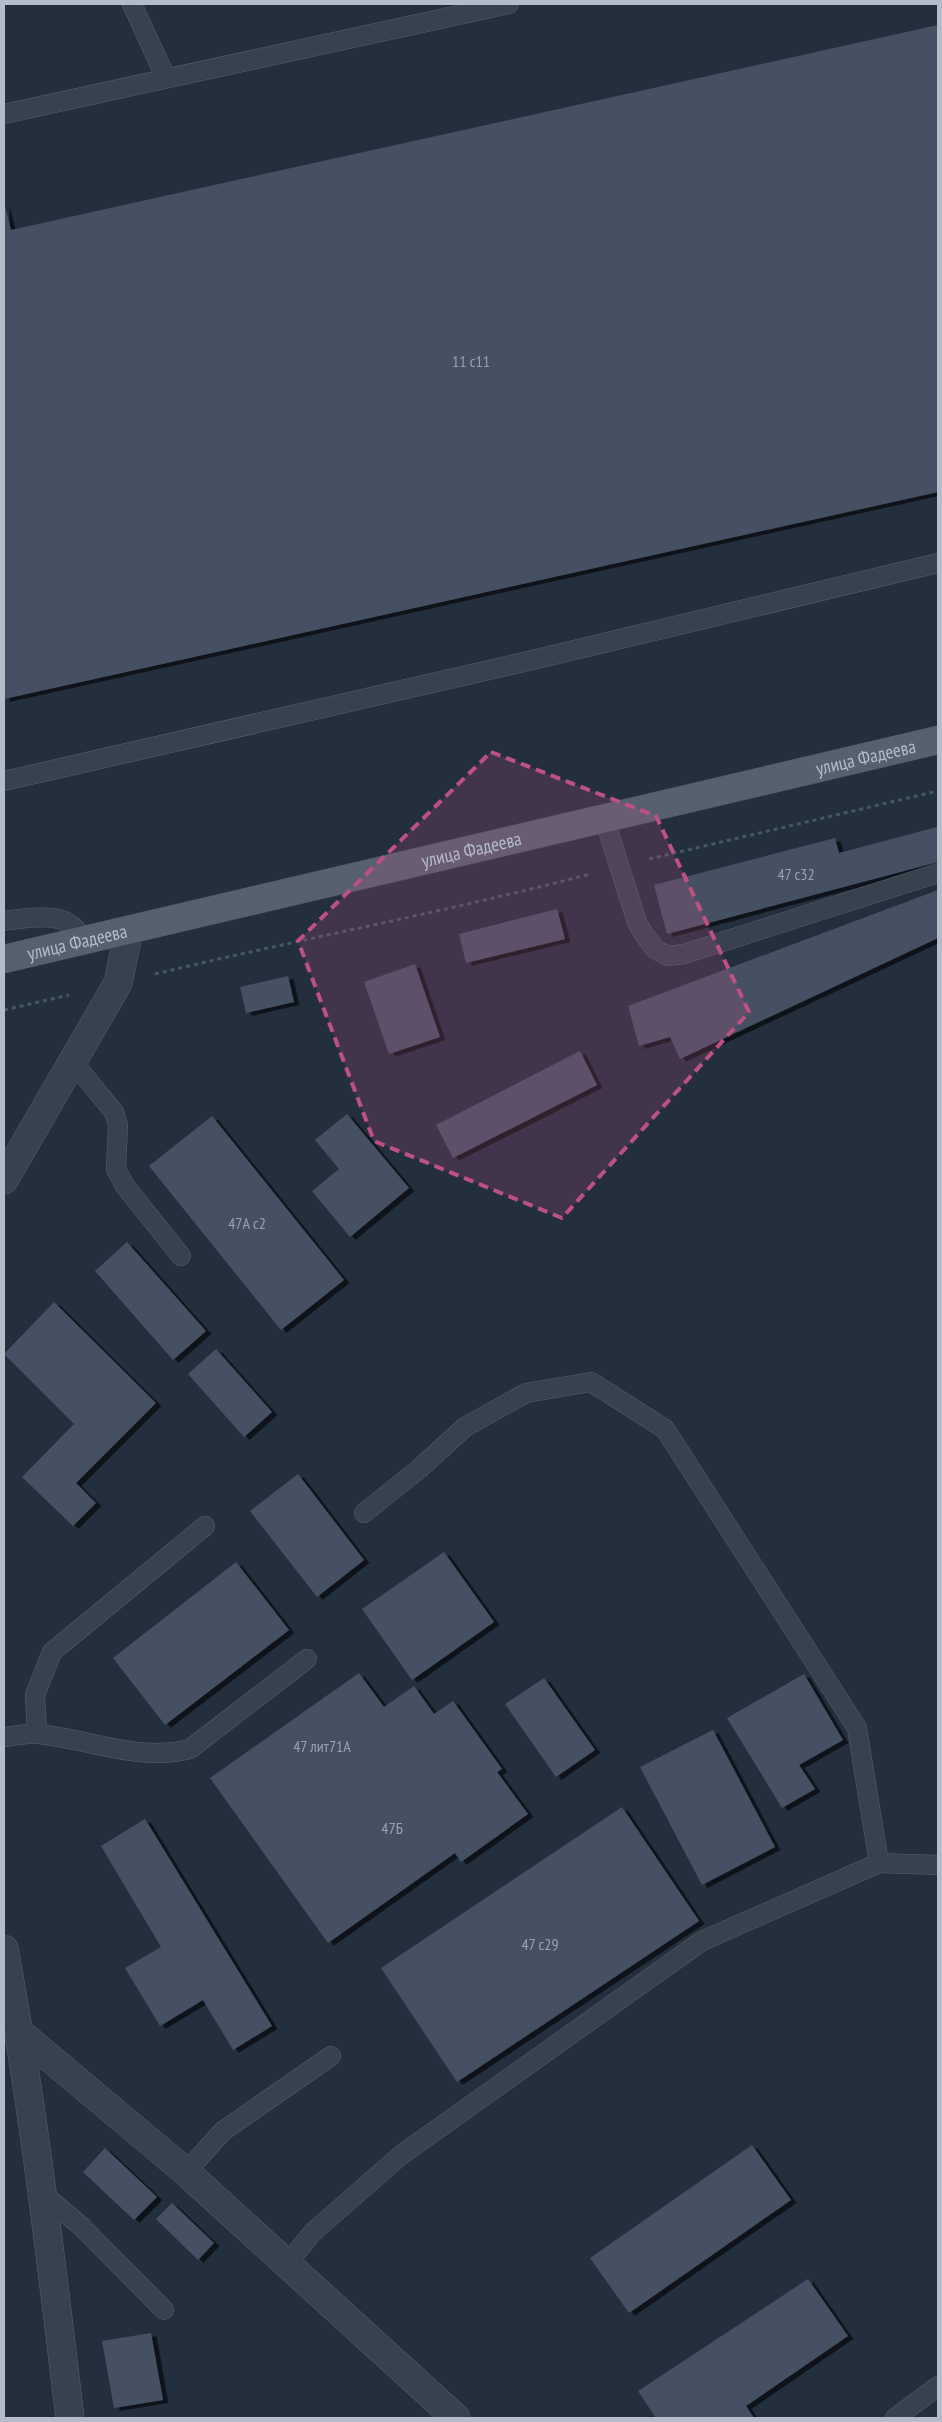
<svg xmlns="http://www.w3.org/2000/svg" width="942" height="2422" font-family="'PT Sans Narrow',sans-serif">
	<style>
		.building { fill: #455162; filter: url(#shadow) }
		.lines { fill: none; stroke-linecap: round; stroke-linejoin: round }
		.service-casing { stroke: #565f6c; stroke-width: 20 }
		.minor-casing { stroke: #565f6c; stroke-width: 29 }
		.primary-casing { stroke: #414a57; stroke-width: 29 }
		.path { stroke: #44595c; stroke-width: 3; stroke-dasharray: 4 4; stroke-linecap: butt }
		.service { stroke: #38414e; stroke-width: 19 }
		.minor { stroke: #38414e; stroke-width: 28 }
		.primary { stroke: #56606e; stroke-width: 28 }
		.marked { fill: #bd5182; fill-opacity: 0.2; stroke: #bd5182; stroke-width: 4; stroke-dasharray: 10 6; stroke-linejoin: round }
		.labels { text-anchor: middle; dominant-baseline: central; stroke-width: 4; stroke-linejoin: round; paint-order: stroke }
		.number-label { font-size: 16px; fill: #98a1af }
		.street-label { font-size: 19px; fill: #b4bcc9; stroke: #1d2633 }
	</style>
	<defs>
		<filter id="shadow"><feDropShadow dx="5.5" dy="3" stdDeviation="0" flood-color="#0009"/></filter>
	</defs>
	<rect width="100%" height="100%" fill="#242f3e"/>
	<g class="building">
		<path d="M938 25V492L4 699V202L11 230Z"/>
		<path d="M937 827 938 862 667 934 654 885 835 838 839 853Z"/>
		<path d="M938 890V938L680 1059 670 1037 639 1046 628 1006Z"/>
		<path d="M557 909 565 939 466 963 459 934Z"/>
		<path d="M415 964 440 1037 389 1054 364 982Z"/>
		<path d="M288 976 294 1002 246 1013 240 987Z"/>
		<path d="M580 1051 597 1085 453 1158 436 1125Z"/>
		<path d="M347 1114 409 1188 350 1237 312 1191 339 1169 315 1140Z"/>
		<path d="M212 1116 344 1280 281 1330 149 1166Z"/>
		<path d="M127 1242 206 1331 173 1360 95 1271Z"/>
		<path d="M54 1302 156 1403 76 1483 96 1503 73 1526 22 1477 74 1424 4 1354Z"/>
		<path d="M216 1349 272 1412 244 1437 188 1374Z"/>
		<path d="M298 1474 364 1560 317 1597 250 1511Z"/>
		<path d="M444 1552 494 1622 412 1680 362 1609Z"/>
		<path d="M236 1562 289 1630 165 1725 113 1658Z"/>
		<path d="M359 1673 384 1707 414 1686 434 1714 453 1701 502 1769 497 1772 528 1814 461 1862 455 1853 328 1943 210 1778Z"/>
		<path d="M804 1674 843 1740 799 1765 815 1789 782 1808 727 1718Z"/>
		<path d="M544 1678 595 1750 556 1777 505 1704Z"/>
		<path d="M713 1730 775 1847 702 1885 640 1767Z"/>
		<path d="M622 1807 699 1921 457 2082 381 1968Z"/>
		<path d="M145 1819 272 2026 233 2050 203 2000 160 2026 125 1968 161 1947 101 1846Z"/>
		<path d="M752 2145 791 2200 629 2313 590 2258Z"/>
		<path d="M105 2148 157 2197 134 2220 83 2172Z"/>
		<path d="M172 2203 214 2243 198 2260 156 2219Z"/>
		<path d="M808 2279 848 2336 746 2406 754 2418H656L638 2391Z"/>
		<path d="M151 2333 163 2400 114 2408 102 2341Z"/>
	</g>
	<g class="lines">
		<defs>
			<g id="service">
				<path d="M132 4 166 78"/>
				<path d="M4 114 509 4"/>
				<path d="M4 781 520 663 938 563"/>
				<path d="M604 818 637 922 643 933 655 949 668 956 684 954 938 873"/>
				<path d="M4 921C31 918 70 908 83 941"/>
				<path d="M72 1061 114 1112 118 1125 116 1169 125 1186 181 1256"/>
				<path d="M364 1513 419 1469 465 1427 526 1393 591 1382 665 1429 857 1728 879 1863"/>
				<path d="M37 1734 35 1695 52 1652 205 1526"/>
				<path d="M4 1737C15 1736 27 1733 38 1734 88 1739 140 1762 190 1749L307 1659"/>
				<path d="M186 2172 223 2131 331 2056"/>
				<path d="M43 2194 82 2227 164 2310"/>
				<path d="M287 2264 313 2232 401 2155 702 1941 879 1863 938 1865"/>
				<path d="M895 2418 938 2386"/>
			</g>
			<g id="minor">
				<path d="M4 1180 118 983 129 930"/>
				<path d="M4 1949C33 2104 51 2261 70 2418"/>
				<path d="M20 2033 186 2172 456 2418"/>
			</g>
			<g id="primary">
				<path id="s1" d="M4 959 938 740"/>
			</g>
		</defs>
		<use href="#service" class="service-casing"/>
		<use href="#minor" class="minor-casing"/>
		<use href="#primary" class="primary-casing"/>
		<g class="path">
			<path d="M649 859 938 791"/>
			<path d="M155 974C300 939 446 912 590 874"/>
			<path d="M4 1010 69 995"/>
		</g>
		<use href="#service" class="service"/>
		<use href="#minor" class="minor"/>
		<use href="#primary" class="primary"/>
	</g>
	<path class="marked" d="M491 752 656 816 749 1012 562 1218 374 1141 298 941Z"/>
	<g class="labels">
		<g class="number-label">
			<text x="471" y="361">11 с11</text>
			<text x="796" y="874">47 с32</text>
			<text x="247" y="1223">47А с2</text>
			<text x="322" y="1746">47 лит71А</text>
			<text x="392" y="1828">47Б</text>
			<text x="540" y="1944">47 с29</text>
		</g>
		<g class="street-label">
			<text stroke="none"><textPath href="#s1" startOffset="885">улица Фадеева</textPath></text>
			<text stroke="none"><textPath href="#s1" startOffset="480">улица Фадеева</textPath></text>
			<text stroke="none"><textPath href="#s1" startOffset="75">улица Фадеева</textPath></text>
		</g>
	</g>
	<rect width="942" height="2422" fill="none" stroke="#b4bcc9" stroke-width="10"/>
</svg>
